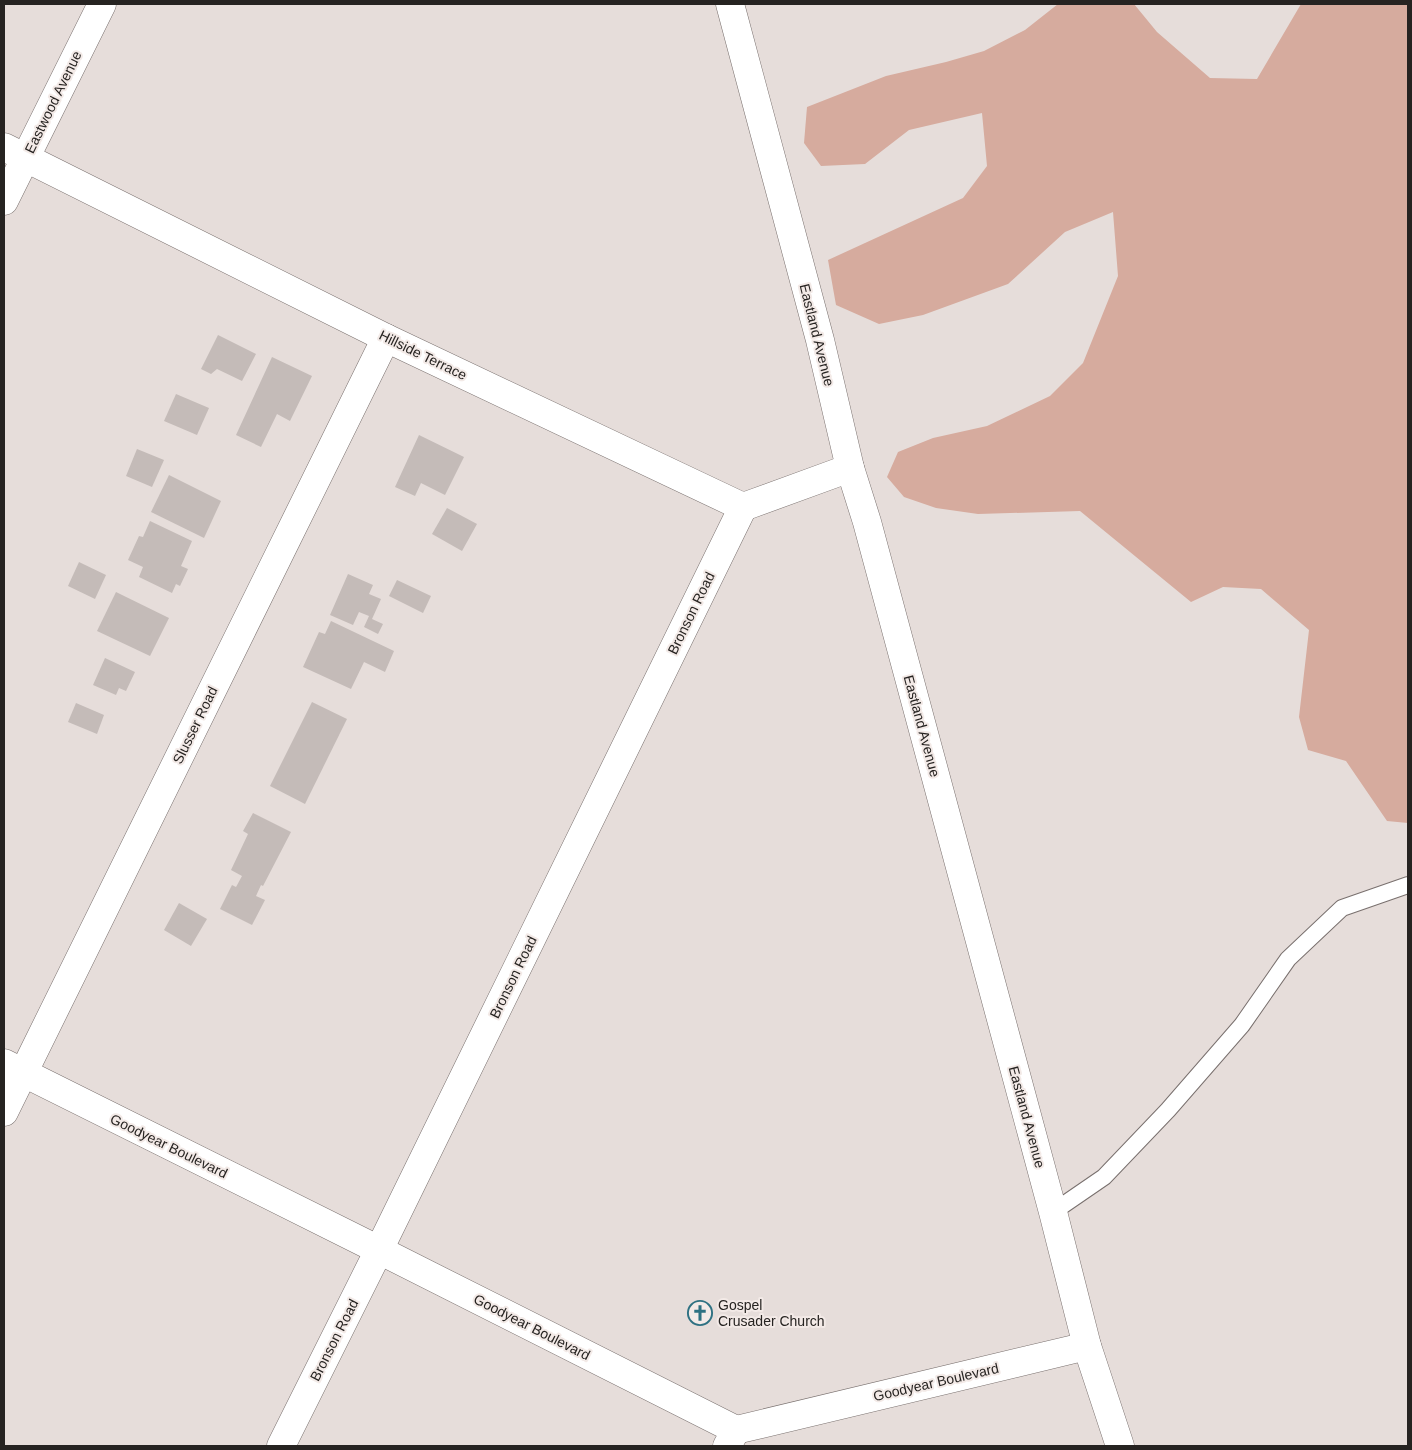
<svg xmlns="http://www.w3.org/2000/svg" width="1412" height="1450" font-family="Arial,sans-serif">
	<style>
		.green { fill: #d6ab9e }
		.building { fill: #c4bbb8 }
		.lines { fill: none; stroke-linecap: round; stroke-linejoin: round }
		.lane-casing { stroke: #79706e; stroke-width: 18 }
		.street-casing { stroke: #79706e; stroke-width: 29 }
		.secondary-casing { stroke: #79706e; stroke-width: 29 }
		.lane { stroke: #fff; stroke-width: 16 }
		.street { stroke: #fff; stroke-width: 28 }
		.secondary { stroke: #fff; stroke-width: 28 }
		.labels { text-anchor: middle; dominant-baseline: central; stroke-width: 4; stroke-linejoin: round; paint-order: stroke }
		.street-label { font-size: 14px; fill: #262321; stroke: #f3eae7 }
		.poi-label { font-size: 14px; fill: #262321; stroke: #f3eae7; text-anchor: start }
	</style>
	<rect width="100%" height="100%" fill="#e6ddda"/>
	<path class="green" d="M1058 4H1134L1157 32 1210 78 1257 79 1301 4H1408V823L1387 821 1346 761 1308 750 1299 717 1309 630 1261 589 1223 587 1191 602 1080 511 978 514 936 508 904 497 887 477 898 452 933 438 987 426 1050 396 1083 363 1118 276 1113 212 1065 232 1008 284 923 315 879 324 836 305 828 260 963 198 987 166 982 113 909 130 865 164 821 166 804 143 807 107 886 76 946 62 984 51 1025 30Z"/>
	<g class="building">
		<path d="M218 335 256 354 242 381 217 369 211 374 201 369Z"/>
		<path d="M272 357 312 376 290 421 277 414 261 447 236 435Z"/>
		<path d="M176 394 209 408 197 435 164 421Z"/>
		<path d="M419 435 464 457 445 495 421 483 415 496 395 487Z"/>
		<path d="M137 449 164 460 152 487 126 476Z"/>
		<path d="M169 475 221 501 204 538 151 512Z"/>
		<path d="M447 508 477 524 462 551 432 534Z"/>
		<path d="M150 521 192 541 181 566 188 569 180 586 176 584 172 593 139 577 143 567 128 560 139 536 143 537Z"/>
		<path d="M79 562 106 575 95 599 68 586Z"/>
		<path d="M348 574 373 585 369 594 381 599 372 619 383 624 378 634 364 627 369 616 359 612 353 625 330 615Z"/>
		<path d="M397 580 431 596 423 613 389 596Z"/>
		<path d="M116 592 169 618 150 656 97 631Z"/>
		<path d="M331 621 394 651 385 672 364 662 351 689 303 667 319 632 325 634Z"/>
		<path d="M105 658 135 672 126 691 119 688 116 695 93 685Z"/>
		<path d="M312 702 347 719 305 804 270 786Z"/>
		<path d="M76 703 104 715 97 734 68 722Z"/>
		<path d="M253 813 291 832 263 886 261 885 256 896 265 900 252 925 220 909 232 885 236 887 242 876 231 870 248 834 243 831Z"/>
		<path d="M179 903 207 919 191 946 164 930Z"/>
	</g>
	<g class="lines">
		<defs>
			<path id="lane" d="M1053 1212 1104 1177 1168 1110 1242 1025 1288 959 1342 908 1408 885"/>
			<g id="street">
				<path d="M4 147 386 338 743 507 850 468"/>
				<path d="M4 1112 386 338"/>
				<path d="M281 1446 379 1250 743 507"/>
				<path d="M727 1446 736 1430"/>
			</g>
			<g id="secondary">
				<path d="M730 4 820 340 850 468 867 522 1053 1212 1087 1346 1120 1446"/>
				<path d="M4 201 102 4"/>
				<path d="M4 1063 379 1250 736 1430 1087 1346"/>
			</g>
		</defs>
		<use href="#lane" class="lane-casing"/>
		<use href="#street" class="street-casing"/>
		<use href="#secondary" class="secondary-casing"/>
		<use href="#lane" class="lane"/>
		<use href="#street" class="street"/>
		<use href="#secondary" class="secondary"/>
	</g>
	<defs>
		<symbol id="church-ring" viewBox="-11 -11 22 22"><circle r="9.5" fill="#f3eae7" stroke="#2e7182" stroke-width="1.5"/><path d="M-1.2-6h2.4v3.5h3.3v2.4h-3.3V6h-2.4V-.1h-3.3v-2.4h3.3Z" fill="#2e7182"/></symbol>
	</defs>
	<g fill-rule="evenodd">
		<use href="#church-ring" x="686" y="1299" width="28" height="28"/>
	</g>
	<g class="labels">
		<g class="street-label">
			<text transform="translate(53 102) rotate(-64)">Eastwood Avenue</text>
			<text transform="translate(817 335) rotate(76)">Eastland Avenue</text>
			<text transform="translate(423 355) rotate(26)">Hillside Terrace</text>
			<text transform="translate(691 613) rotate(-64)">Bronson Road</text>
			<text transform="translate(195 725) rotate(-64)">Slusser Road</text>
			<text transform="translate(922 726) rotate(75)">Eastland Avenue</text>
			<text transform="translate(513 977) rotate(-64)">Bronson Road</text>
			<text transform="translate(1027 1117) rotate(75)">Eastland Avenue</text>
			<text transform="translate(169 1146) rotate(26)">Goodyear Boulevard</text>
			<text transform="translate(532 1327) rotate(27)">Goodyear Boulevard</text>
			<text transform="translate(334 1340) rotate(-63)">Bronson Road</text>
			<text transform="translate(936 1382) rotate(-13)">Goodyear Boulevard</text>
		</g>
		<g class="poi-label">
			<text x="718" y="1305">Gospel<tspan x="718" dy="16">Crusader Church</tspan></text>
		</g>
	</g>
	<rect width="1412" height="1450" fill="none" stroke="#262321" stroke-width="10"/>
</svg>
